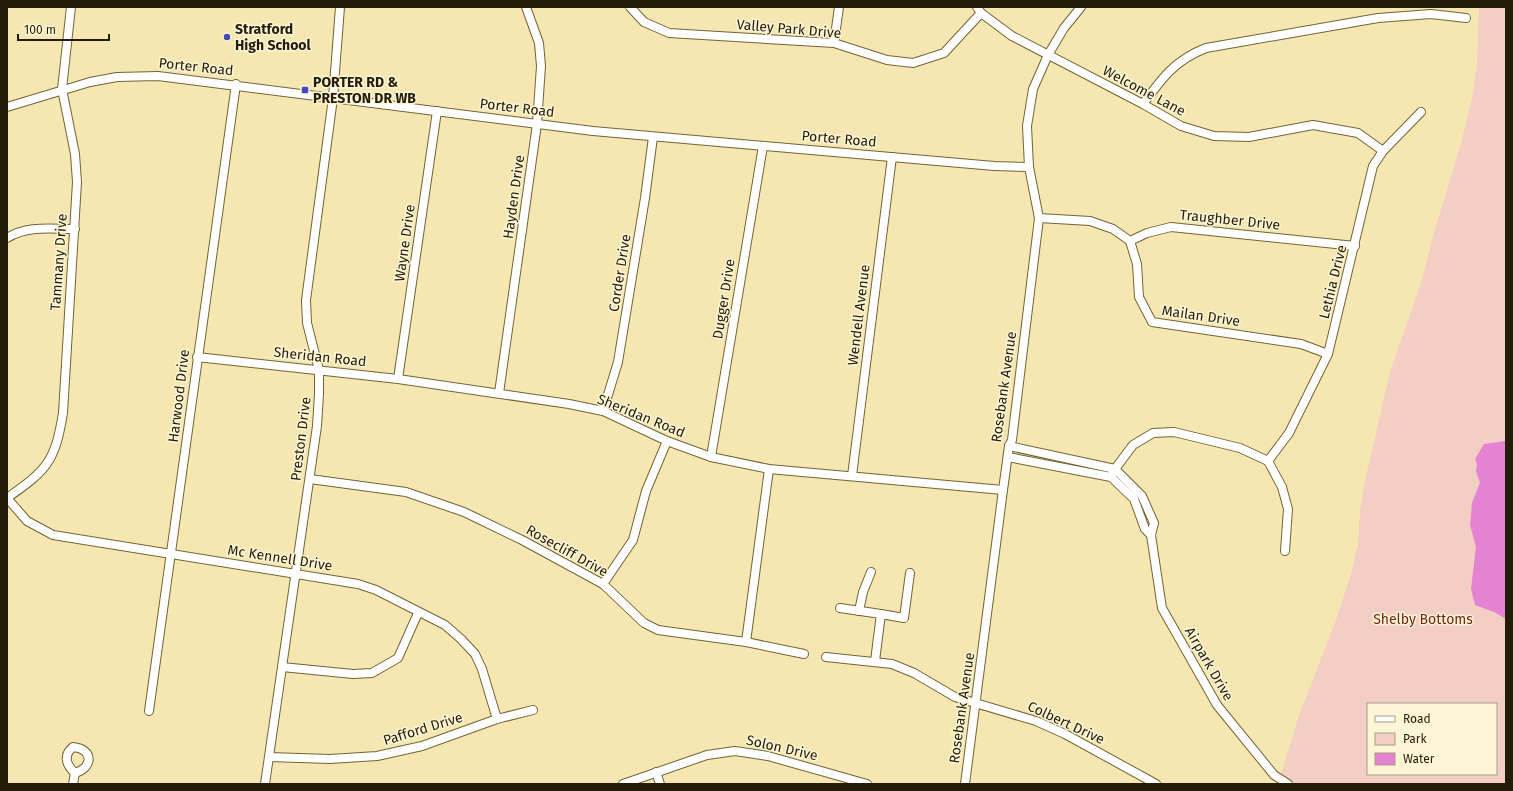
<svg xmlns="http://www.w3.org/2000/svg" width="1513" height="791" font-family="'Fira Sans',sans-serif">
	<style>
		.green { fill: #f3cec5; fill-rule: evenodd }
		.water { fill: #e582d2 }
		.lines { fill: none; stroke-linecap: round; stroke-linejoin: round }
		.minor-casing { stroke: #716433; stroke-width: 10 }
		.minor { stroke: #fff; stroke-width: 8 }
		.poi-dot { fill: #4249be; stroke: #fdf5d5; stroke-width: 1.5 }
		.labels { text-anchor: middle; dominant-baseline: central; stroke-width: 3; stroke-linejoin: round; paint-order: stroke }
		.poi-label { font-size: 14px; font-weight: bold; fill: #221c08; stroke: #fdf5d5; text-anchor: start }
		.street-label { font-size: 14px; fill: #221c08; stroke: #fdf5d5 }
		.park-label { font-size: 14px; fill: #712513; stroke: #fdf5d5 }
	</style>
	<rect width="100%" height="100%" fill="#f6e7b2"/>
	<path class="green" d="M1479 7H1506V784H1278L1300 713 1336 620 1351 574 1358 544 1360 512 1365 481 1390 372 1422 280 1434 233 1462 140 1473 93 1477 63ZM1368 704H1496V774H1368Z"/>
	<path class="water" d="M1506 441V619L1494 612 1475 605 1471 589 1476 547 1470 525 1472 503 1480 483 1476 471 1477 464 1475 459 1484 444Z"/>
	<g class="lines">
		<defs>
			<g id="minor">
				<path d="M630 7 644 22 669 33 834 43 887 60 913 63 944 53 981 13"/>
				<path d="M977 7 981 13 1012 36 1143 104 1181 126 1214 136 1249 137 1313 125 1358 133 1383 151"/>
				<path d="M834 43 839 7"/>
				<path d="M1143 104C1162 78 1175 60 1206 48L1378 18 1431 14 1466 18"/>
				<path d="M7 107 90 82 117 77 158 76 593 131 994 166 1029 167"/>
				<path d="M1039 218 1090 221 1113 229 1130 241 1147 233 1171 227 1355 246"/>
				<path d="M7 238C27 225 52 229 75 229"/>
				<path d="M1130 241 1137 264 1139 297 1152 322 1301 344 1328 354"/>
				<path d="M197 357 398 379 569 404 603 411 667 441 711 457 769 469 1003 490"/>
				<path d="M398 379 437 111"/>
				<path d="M499 393 537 124 541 66 539 43 526 7"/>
				<path d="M603 411 618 362 645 198 653 137"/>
				<path d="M1009 446 1115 469 1142 496 1154 523 1151 535 1162 608 1217 705 1274 775 1288 784"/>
				<path d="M711 457 763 146"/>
				<path d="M1008 457 1111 477 1134 499 1145 529 1151 535"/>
				<path d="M1268 461 1289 433 1328 354 1373 166 1383 151 1421 112"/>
				<path d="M852 476 892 157"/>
				<path d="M1111 477 1115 469 1133 445 1153 433 1174 432 1240 448 1268 461 1282 487 1288 509 1285 551"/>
				<path d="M310 479 406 492 464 512 522 540 603 584 644 623 658 630 746 642 804 654"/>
				<path d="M7 498 27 521 53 535 358 584 376 590 445 625 461 639 475 654 482 669 497 719"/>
				<path d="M7 498C47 470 55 462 63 413L77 182 75 154 62 89 71 7"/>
				<path d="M603 584 633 540 646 491 667 441"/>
				<path d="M840 608 881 614 875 661"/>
				<path d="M859 611 863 592 871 572"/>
				<path d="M881 614 904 618 910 573"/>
				<path d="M746 642 769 469"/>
				<path d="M826 657 892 664 914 673 955 697 1036 721 1065 734 1156 784"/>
				<path d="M282 667 353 674 372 673 398 658 418 613"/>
				<path d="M149 711 236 84"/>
				<path d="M73 747C94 749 93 768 75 773 66 765 63 755 73 747Z"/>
				<path d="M269 757 330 759 377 756 422 746 497 719 533 710"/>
				<path d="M656 772 660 784"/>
				<path d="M73 784 75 773"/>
				<path d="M265 784 317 426 319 394V370L307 323 306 300 333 98 340 7"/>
				<path d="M623 784 707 755 735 751 768 756 867 784"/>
				<path d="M965 784 1003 490 1009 446 1012 440 1039 218 1029 167 1027 126 1033 89 1048 55 1064 28 1081 7"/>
			</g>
		</defs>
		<use href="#minor" class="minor-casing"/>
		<use href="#minor" class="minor"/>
	</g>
	<g class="poi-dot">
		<circle cx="227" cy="37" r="4"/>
		<rect x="301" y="86" width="8" height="8" rx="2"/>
	</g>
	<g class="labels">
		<g class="poi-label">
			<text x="235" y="29">Stratford<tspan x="235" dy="16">High School</tspan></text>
			<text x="313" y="82">PORTER RD &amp;<tspan x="313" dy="16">PRESTON DR WB</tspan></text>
		</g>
		<g class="street-label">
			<text transform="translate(789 29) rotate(5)">Valley Park Drive</text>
			<text transform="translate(196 67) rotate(6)">Porter Road</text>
			<text transform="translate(1144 91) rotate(28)">Welcome Lane</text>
			<text transform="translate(517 108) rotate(7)">Porter Road</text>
			<text transform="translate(839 139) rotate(5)">Porter Road</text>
			<text transform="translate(514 197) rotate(-82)">Hayden Drive</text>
			<text transform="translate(1230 220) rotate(6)">Traughber Drive</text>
			<text transform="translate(405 243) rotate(-82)">Wayne Drive</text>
			<text transform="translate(59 262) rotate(-86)">Tammany Drive</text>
			<text transform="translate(620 273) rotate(-81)">Corder Drive</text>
			<text transform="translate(1333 282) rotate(-76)">Lethia Drive</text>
			<text transform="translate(724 299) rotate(-81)">Dugger Drive</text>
			<text transform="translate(859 315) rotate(-83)">Wendell Avenue</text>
			<text transform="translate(1201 316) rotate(8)">Mailan Drive</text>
			<text transform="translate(320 357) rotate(6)">Sheridan Road</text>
			<text transform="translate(1004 387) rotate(-82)">Rosebank Avenue</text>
			<text transform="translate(179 396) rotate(-83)">Harwood Drive</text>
			<text transform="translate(641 416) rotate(22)">Sheridan Road</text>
			<text transform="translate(301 439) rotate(-83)">Preston Drive</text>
			<text transform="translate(567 551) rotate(29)">Rosecliff Drive</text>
			<text transform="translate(280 558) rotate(9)">Mc Kennell Drive</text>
			<text transform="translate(1209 664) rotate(60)">Airpark Drive</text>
			<text transform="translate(962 708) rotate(-82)">Rosebank Avenue</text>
			<text transform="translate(1066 723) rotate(25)">Colbert Drive</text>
			<text transform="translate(423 729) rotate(-17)">Pafford Drive</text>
			<text transform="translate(782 748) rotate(13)">Solon Drive</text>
		</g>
		<g class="park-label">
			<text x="1423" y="619">Shelby Bottoms</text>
		</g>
	</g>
	<rect width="1513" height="791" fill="none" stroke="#221c08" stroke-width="16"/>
	<rect x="1367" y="703" width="130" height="72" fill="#fdf5d5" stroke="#a59e83"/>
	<rect x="1375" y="716" width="20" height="6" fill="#ffffff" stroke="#a59e83"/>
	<text x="1403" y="723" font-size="12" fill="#221c08">Road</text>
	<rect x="1375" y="733" width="20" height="12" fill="#f3cec5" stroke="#a59e83"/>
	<text x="1403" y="743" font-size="12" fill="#221c08">Park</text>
	<rect x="1375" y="753" width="20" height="12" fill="#e582d2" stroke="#a59e83"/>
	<text x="1403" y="763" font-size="12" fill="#221c08">Water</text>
	<path d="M18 34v6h91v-6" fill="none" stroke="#221c08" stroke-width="2"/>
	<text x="24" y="34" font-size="12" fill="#221c08" stroke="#fdf5d5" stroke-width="3" paint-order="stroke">100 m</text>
</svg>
